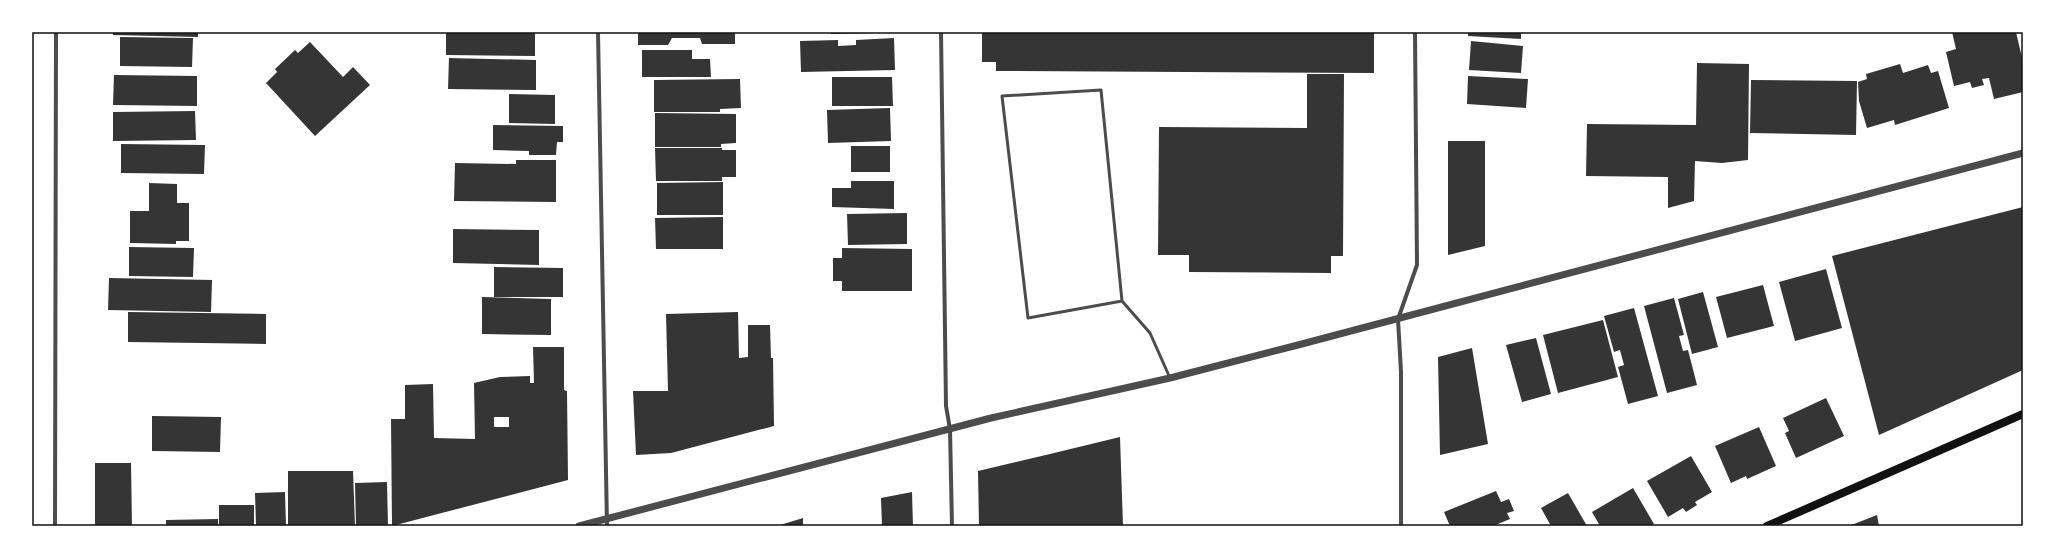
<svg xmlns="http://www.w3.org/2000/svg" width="2055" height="558" font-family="'IBM Plex Sans',sans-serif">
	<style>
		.building { fill: #353535; fill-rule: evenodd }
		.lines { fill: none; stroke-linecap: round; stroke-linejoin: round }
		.service { stroke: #4c4c4c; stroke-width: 3 }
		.minor { stroke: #4c4c4c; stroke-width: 4 }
		.tertiary { stroke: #4c4c4c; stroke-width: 7 }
		.secondary { stroke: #111; stroke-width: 8 }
		.neatline { fill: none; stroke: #111; stroke-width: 1.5 }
	</style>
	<rect width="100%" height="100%" fill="#fff"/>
	<g class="building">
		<path d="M113 32H198V37L113 35Z"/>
		<path d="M446 32H535V56L446 55Z"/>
		<path d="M638 32H735V44H702L700 38H672L668 45H638Z"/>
		<path d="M831 32H876V33L831 34Z"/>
		<path d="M982 32H1374V73L996 71V62H982Z"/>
		<path d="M1468 32H1521V39L1468 36Z"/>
		<path d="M1952 32H2016L2023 62V92L1994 99 1989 78 1982 79 1984 85 1972 88 1970 82 1954 86 1946 52 1956 49Z"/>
		<path d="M120 37 193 38 192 67 120 66Z"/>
		<path d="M894 38 895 70 801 72 800 41 838 40V46L856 45V40Z"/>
		<path d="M1471 41 1523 46 1521 73 1469 70Z"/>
		<path d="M310 42 343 77 353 67 370 85 315 136 266 83 277 72 275 69 295 50 298 53Z"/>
		<path d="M642 50H692V59H710L711 77H642Z"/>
		<path d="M449 58 536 60V90L448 89Z"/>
		<path d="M1697 63 1749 64 1748 160 1722 163 1695 161 1694 201 1668 208V177L1586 176 1587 124 1696 125Z"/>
		<path d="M1900 64 1903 73 1928 65 1931 73 1938 71 1949 108 1895 125 1894 120 1867 128 1859 101 1858 82 1867 79 1866 74Z"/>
		<path d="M1307 74H1344L1343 256H1331V273L1189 272V255H1158L1159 127 1307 128Z"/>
		<path d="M114 75 197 76V106L113 105Z"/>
		<path d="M1468 76 1528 79 1526 108 1467 104Z"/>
		<path d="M832 77H892L893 106H832Z"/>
		<path d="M740 79 741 108 720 109V112H654V80Z"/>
		<path d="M1751 80 1857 81 1856 135 1750 133Z"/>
		<path d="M509 94 555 95V124L509 123Z"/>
		<path d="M890 108 891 141 828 143 827 110Z"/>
		<path d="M195 111 196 140 113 141V112Z"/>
		<path d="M655 113 736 114V143L721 144V147H655Z"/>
		<path d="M493 125 563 126V142H557L556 155H529V151L493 150Z"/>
		<path d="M1448 141H1485V246L1448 255Z"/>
		<path d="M121 144 205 145 204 174 121 173Z"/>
		<rect x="851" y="146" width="39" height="26"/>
		<path d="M655 148H722V150H736V177H722V181H656Z"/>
		<path d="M516 160H556V202L454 201 455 163 516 164Z"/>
		<path d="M851 181H894V209L832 207V188H851Z"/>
		<path d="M723 182V215H657V183Z"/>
		<path d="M149 183 177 184V203H189V241H176V244L130 243V211H149Z"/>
		<path d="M2023 207V370L1879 435 1832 256Z"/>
		<path d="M907 213V244L848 245 847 214Z"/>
		<path d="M723 217V249H656L655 218Z"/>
		<path d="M453 229 539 230V265L453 263Z"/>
		<path d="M129 247 194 248 193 277 129 276Z"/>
		<path d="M842 248 912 249V291H842V281H833V258H842Z"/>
		<path d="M494 267 563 268V297H494Z"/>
		<path d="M1826 269 1842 328 1795 341 1779 282Z"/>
		<path d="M109 278 212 280 211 312 108 310Z"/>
		<path d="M1763 285 1774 326 1727 338 1716 297Z"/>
		<path d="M1703 292 1718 347 1692 354 1678 299Z"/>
		<path d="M482 297 551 299V335L482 334Z"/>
		<path d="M1674 298 1684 335 1679 336 1683 351 1688 350 1697 385 1667 393 1644 306Z"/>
		<path d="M1634 308 1658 396 1628 404 1618 367 1624 365 1620 350 1614 352 1604 316Z"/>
		<path d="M128 312 266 314V344L128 342Z"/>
		<path d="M738 312 739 358 748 357V325H770L771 358H773L774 426 671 453 636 455 633 391H668L666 314Z"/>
		<path d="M1603 320 1618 377 1558 393 1543 335Z"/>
		<path d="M1536 338 1551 394 1522 402 1506 345Z"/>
		<path d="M533 347H564V390L567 391 568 480 392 526 391 419H405V385L433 384 434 438 475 439 474 383 500 377 530 376V383H534ZM494 417H509V427H494Z"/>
		<path d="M1472 348 1488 444 1440 455 1438 357Z"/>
		<path d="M1826 398 1844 436 1796 458 1785 433 1789 431 1783 418Z"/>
		<path d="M152 416 221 417 220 452 152 451Z"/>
		<path d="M1759 427 1776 466 1747 479 1746 476 1731 483 1715 446Z"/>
		<path d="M1120 437 1123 526H979L978 471 1050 454 1051 475 1050 454Z"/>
		<path d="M1691 456 1712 492 1695 502 1697 505 1686 512 1683 508 1668 517 1647 481Z"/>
		<path d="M95 463H131L132 526H95Z"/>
		<path d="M288 471H353L355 526H288Z"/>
		<path d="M387 482 388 526H356L355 483Z"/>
		<path d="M1633 488 1654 524 1650 526H1600L1592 512Z"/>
		<path d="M1496 491 1501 502 1509 499 1514 511 1507 513 1510 519 1493 526H1450L1444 512Z"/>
		<path d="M285 492 286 526H256L255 493Z"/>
		<path d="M912 492 913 526H882L881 498Z"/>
		<path d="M1568 493 1587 526H1551L1541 508Z"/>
		<rect x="219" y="505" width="35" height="21"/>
		<path d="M1877 515 1879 526H1849Z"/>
		<path d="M803 518V526H777Z"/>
		<path d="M218 519V526H166V520Z"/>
	</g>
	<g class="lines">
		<path class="service" d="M1122 301 1028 318 1002 96 1101 90 1122 301 1150 333 1170 378"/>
		<g class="minor">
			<path d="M598 32 607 526"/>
			<path d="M941 32 946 406 950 429 952 526"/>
			<path d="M55 526 56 32"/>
			<path d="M1401 526V372L1398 319 1417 265 1415 32"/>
		</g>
		<path class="tertiary" d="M579 526 991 418 1170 378 1298 345 2023 153"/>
		<path class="secondary" d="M1767 526 2023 414"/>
	</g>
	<rect width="2055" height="558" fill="none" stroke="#ffffff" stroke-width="66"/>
	<rect x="33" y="33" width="1989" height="492" class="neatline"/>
</svg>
